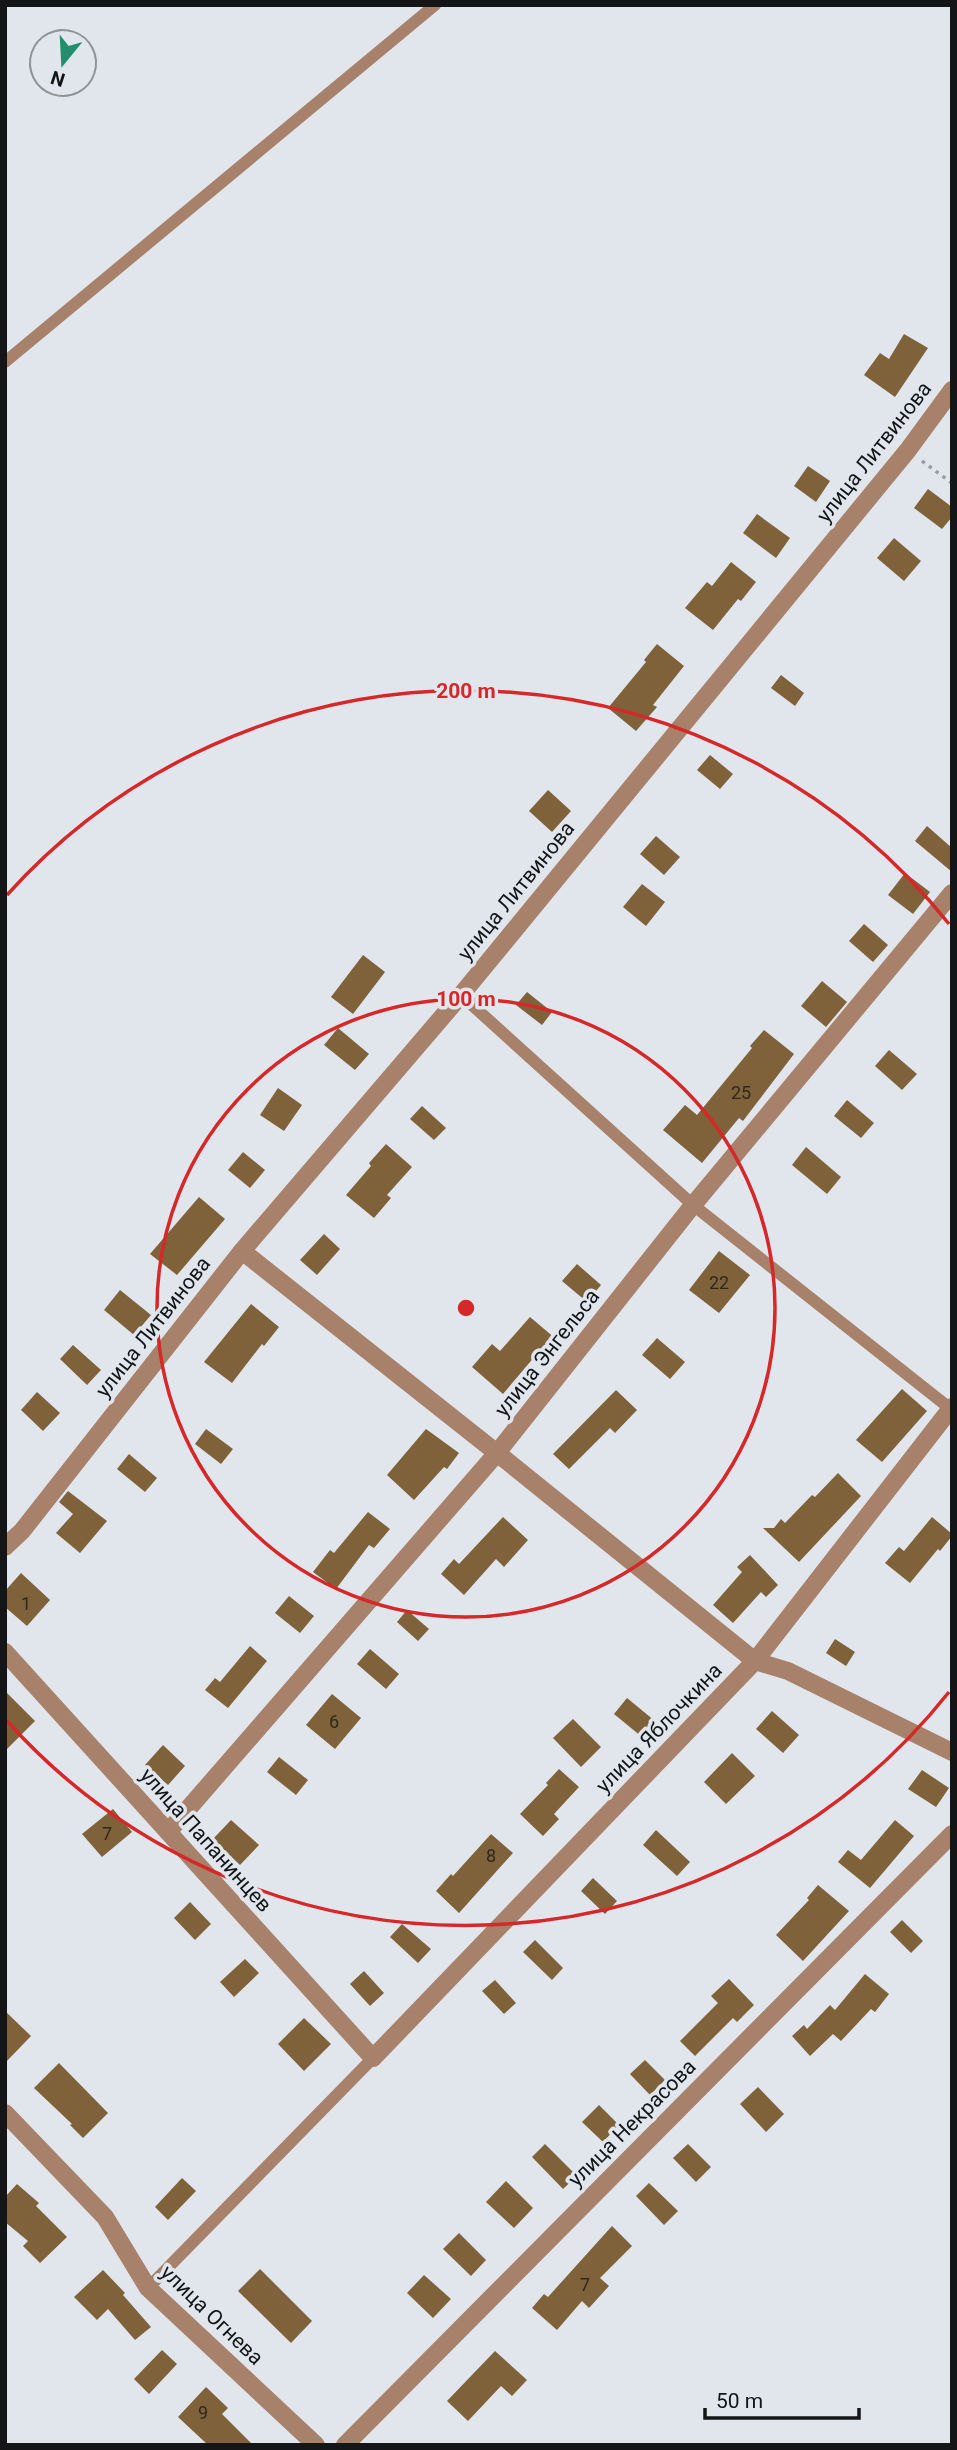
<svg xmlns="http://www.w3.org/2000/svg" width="957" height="2450" font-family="Roboto,sans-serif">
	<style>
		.building { fill: #7f613a }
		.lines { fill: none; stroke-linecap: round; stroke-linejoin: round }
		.path { stroke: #9a9ea3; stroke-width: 3.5; stroke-dasharray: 3.5 5; stroke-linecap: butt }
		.service { stroke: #a7816a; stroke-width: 12 }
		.minor { stroke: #a7816a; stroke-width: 18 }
		.ring { fill: none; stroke: #d62828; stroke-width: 3.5 }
		.labels { text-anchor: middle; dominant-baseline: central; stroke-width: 7; stroke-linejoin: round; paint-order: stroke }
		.number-label { font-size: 18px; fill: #2e2820 }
		.street-label { font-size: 21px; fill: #131517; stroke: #e1e6ed }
		.centre { fill: #d62828; stroke: #e1e6ed; stroke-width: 3.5 }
		.ring-label { font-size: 21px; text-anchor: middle; font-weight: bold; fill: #d62828; stroke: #e1e6ed; stroke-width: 7; stroke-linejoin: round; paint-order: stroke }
	</style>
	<rect width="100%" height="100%" fill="#e1e6ed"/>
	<g class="building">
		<path d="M904 334 928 348 895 397 864 375 880 353 889 359Z"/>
		<path d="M808 466 830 481 816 502 794 486Z"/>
		<path d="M928 489 952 507V517L942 529 914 508Z"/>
		<path d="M757 514 790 538 776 558 743 533Z"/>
		<path d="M894 538 921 561 904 581 877 558Z"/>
		<path d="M731 562 756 582 741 601 738 599 713 630 685 608 707 582 712 586Z"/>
		<path d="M657 644 684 666 653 705 657 707 636 731 608 708 646 662 644 660Z"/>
		<path d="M781 675 804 693 795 706 771 688Z"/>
		<path d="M710 755 733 774 720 789 697 770Z"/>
		<path d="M548 790 571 811 552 832 529 811Z"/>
		<path d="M927 826 952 848V872L915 841Z"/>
		<path d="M656 836 680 857 664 875 640 854Z"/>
		<path d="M905 873 930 892 913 914 888 895Z"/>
		<path d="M642 884 665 902 646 926 623 907Z"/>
		<path d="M864 924 888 945 873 962 849 941Z"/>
		<path d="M363 955 385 972 353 1014 331 997Z"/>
		<path d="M822 981 847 1002 826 1027 801 1006Z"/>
		<path d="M527 992 552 1012 542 1025 516 1005Z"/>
		<path d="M338 1028 369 1054 355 1070 324 1045Z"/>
		<path d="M764 1030 794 1054 743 1121 739 1118 702 1163 663 1130 685 1105 697 1115 752 1048 750 1046Z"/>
		<path d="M889 1050 917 1074 902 1090 875 1066Z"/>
		<path d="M278 1088 302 1105 284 1131 260 1115Z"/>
		<path d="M847 1100 874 1123 861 1138 834 1116Z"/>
		<path d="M422 1106 446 1128 434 1140 410 1119Z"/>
		<path d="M386 1144 412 1167 387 1195 391 1198 374 1218 346 1195 371 1166 369 1163Z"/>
		<path d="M806 1147 841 1177 827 1194 792 1165Z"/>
		<path d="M243 1152 265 1170 250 1188 228 1170Z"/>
		<path d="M199 1197 225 1219 177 1275 150 1254Z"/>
		<path d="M324 1234 340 1249 317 1275 300 1260Z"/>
		<path d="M719 1251 750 1275 719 1313 689 1290Z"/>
		<path d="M577 1264 601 1285 587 1302 562 1281Z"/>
		<path d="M120 1290 151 1315 134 1335 104 1310Z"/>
		<path d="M251 1304 279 1327 264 1346 262 1344 232 1383 204 1362Z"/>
		<path d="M530 1317 556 1339 539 1358 536 1355 503 1394 472 1367 492 1344 500 1351Z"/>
		<path d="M657 1338 685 1362 670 1379 642 1355Z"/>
		<path d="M73 1345 101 1370 87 1385 60 1359Z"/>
		<path d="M902 1389 927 1411 882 1462 856 1440Z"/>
		<path d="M616 1390 637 1410 615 1433 610 1428 569 1469 553 1454Z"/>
		<path d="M37 1392 60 1413 43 1431 21 1410Z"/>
		<path d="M206 1429 233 1449 221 1464 195 1444Z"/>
		<path d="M426 1429 459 1453 447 1469 444 1467 414 1500 387 1475Z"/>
		<path d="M129 1454 157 1478 145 1492 117 1469Z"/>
		<path d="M838 1473 861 1496 799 1562 763 1528H774L781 1519 785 1523 812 1495 815 1497Z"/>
		<path d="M68 1491 107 1521 80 1553 56 1533 73 1514 59 1502Z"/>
		<path d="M368 1512 390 1529 374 1548 369 1545 336 1589 313 1572 330 1550 334 1553Z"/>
		<path d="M503 1517 528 1540 504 1567 496 1559 464 1595 441 1574 454 1559 459 1564Z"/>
		<path d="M932 1517 952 1534V1536L940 1551 938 1549 910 1583 885 1563 899 1547 904 1551Z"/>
		<path d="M750 1555 778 1585 766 1597 761 1592 733 1623 713 1605 742 1572 737 1567Z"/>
		<path d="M21 1573 50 1600 27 1626 5 1607V1591Z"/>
		<path d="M289 1596 314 1616 300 1633 275 1613Z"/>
		<path d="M407 1610 429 1629 418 1641 397 1622Z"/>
		<path d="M835 1639 855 1652 846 1666 826 1653Z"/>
		<path d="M250 1646 267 1661 228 1708 205 1690 215 1678 220 1682Z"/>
		<path d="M370 1649 399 1674 386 1689 357 1664Z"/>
		<path d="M5 1691 35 1721 5 1751Z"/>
		<path d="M332 1694 361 1718 335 1749 306 1725Z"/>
		<path d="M627 1698 655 1721 642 1737 614 1714Z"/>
		<path d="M772 1711 799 1735 783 1753 756 1729Z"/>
		<path d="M573 1719 601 1747 581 1767 553 1738Z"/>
		<path d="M163 1745 185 1766 168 1785 145 1765Z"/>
		<path d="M732 1753 755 1776 726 1804 704 1782Z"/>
		<path d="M279 1757 308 1780 296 1795 267 1772Z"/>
		<path d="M559 1769 579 1787 554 1814 559 1819 543 1836 520 1814 548 1785 546 1783Z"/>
		<path d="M922 1770 949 1788 936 1807 908 1789Z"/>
		<path d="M113 1809 132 1832 102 1857 82 1834Z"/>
		<path d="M231 1820 259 1845 240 1865 213 1839Z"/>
		<path d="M895 1820 914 1836 870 1888 838 1862 848 1850 861 1860Z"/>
		<path d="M656 1830 690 1862 677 1876 643 1845Z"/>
		<path d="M491 1834 513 1853 459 1913 436 1891 451 1874 453 1876Z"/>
		<path d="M593 1878 617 1901 605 1914 581 1891Z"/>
		<path d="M818 1885 849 1911 803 1961 776 1935 809 1900 807 1898Z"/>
		<path d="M190 1902 211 1924 195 1940 174 1918Z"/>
		<path d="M902 1920 923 1941 911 1953 890 1932Z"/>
		<path d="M402 1924 431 1949 418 1963 390 1937Z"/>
		<path d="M535 1940 563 1968 552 1980 523 1952Z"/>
		<path d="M245 1959 259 1973 234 1997 220 1982Z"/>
		<path d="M364 1971 384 1993 370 2006 350 1984Z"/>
		<path d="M865 1974 889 1994 875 2012 871 2009 841 2041 833 2034 810 2056 792 2036 804 2025 807 2029 830 2005 835 2010Z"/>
		<path d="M729 1979 754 2005 737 2022 733 2018 695 2056 680 2041 718 2003 711 1996Z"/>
		<path d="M495 1980 516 2003 504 2014 482 1991Z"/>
		<path d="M5 2011 31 2036 5 2063Z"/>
		<path d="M304 2018 331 2044 304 2071 278 2044Z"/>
		<path d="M645 2060 665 2080 650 2095 630 2074Z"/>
		<path d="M59 2063 108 2113 83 2138 70 2125 72 2124 34 2088Z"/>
		<path d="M758 2087 784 2114 766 2132 740 2104Z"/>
		<path d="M599 2105 619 2125 603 2142 582 2122Z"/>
		<path d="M545 2144 577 2176 563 2189 532 2157Z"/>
		<path d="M688 2144 711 2167 696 2182 673 2158Z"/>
		<path d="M182 2178 196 2191 168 2220 155 2207Z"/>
		<path d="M506 2181 533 2208 514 2228 486 2202Z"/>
		<path d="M649 2183 678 2211 664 2225 636 2196Z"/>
		<path d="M17 2184 39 2203 36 2206 67 2237 40 2263 23 2246 28 2241 5 2222V2197Z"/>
		<path d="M612 2226 632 2246 600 2278 609 2286 589 2308 582 2301 557 2330 532 2308 544 2294 548 2297Z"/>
		<path d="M459 2233 486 2260 471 2276 443 2249Z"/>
		<path d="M260 2269 312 2321 291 2343 238 2291Z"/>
		<path d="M103 2270 125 2293 123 2295 151 2327 135 2340 108 2309 97 2320 74 2297Z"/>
		<path d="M424 2275 451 2299 433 2318 407 2293Z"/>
		<path d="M162 2350 177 2364 149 2394 134 2379Z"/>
		<path d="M495 2351 527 2380 512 2396 501 2386 468 2421 447 2401Z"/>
		<path d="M206 2387 228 2408 222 2414 253 2445H208L178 2417Z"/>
	</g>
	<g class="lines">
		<path class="path" d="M922 461 952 483"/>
		<g class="service">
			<path d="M5 362 435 5"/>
			<path d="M461 995 693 1205 952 1410"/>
			<path d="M148 2288 373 2058"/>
		</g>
		<g class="minor">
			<path d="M242 1251 497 1453 755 1661 788 1671 952 1752"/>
			<path d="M5 1547 22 1531 242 1251 461 995 908 450 952 390"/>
			<path d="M5 1652 373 2058 755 1661 952 1407"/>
			<path d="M168 1832 497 1453 693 1205 952 893"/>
			<path d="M5 2113 105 2217 148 2288 316 2445"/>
			<path d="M345 2445 952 1834"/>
		</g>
	</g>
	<g class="ring">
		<circle cx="466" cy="1308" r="309"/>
		<path d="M949 1692A617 617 0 0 1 7 1721M7 895A617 617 0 0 1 949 924"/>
	</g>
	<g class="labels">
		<g class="number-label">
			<text x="741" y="1092">25</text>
			<text x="719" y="1282">22</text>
			<text x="26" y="1603">1</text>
			<text x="334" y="1721">6</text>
			<text x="107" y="1833">7</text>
			<text x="491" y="1855">8</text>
			<text x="585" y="2284">7</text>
			<text x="203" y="2412">9</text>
		</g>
		<g class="street-label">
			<text transform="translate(874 452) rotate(-52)">улица Литвинова</text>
			<text transform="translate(516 891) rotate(-51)">улица Литвинова</text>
			<text transform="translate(153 1327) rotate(-52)">улица Литвинова</text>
			<text transform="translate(547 1353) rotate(-52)">улица Энгельса</text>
			<text transform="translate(659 1728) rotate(-46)">улица Яблочкина</text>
			<text transform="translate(206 1840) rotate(48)">улица Папанинцев</text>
			<text transform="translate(632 2123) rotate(-45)">улица Некрасова</text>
			<text transform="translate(212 2315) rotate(44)">улица Огнева</text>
		</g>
	</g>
	<circle cx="466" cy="1308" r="10" class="centre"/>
	<g class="ring-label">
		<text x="466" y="698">200 m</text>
		<text x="466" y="1006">100 m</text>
	</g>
	<rect width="957" height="2450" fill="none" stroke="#131517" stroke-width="14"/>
	<g transform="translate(63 63) rotate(198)"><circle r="33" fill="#e1e6ed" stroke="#8f9297" stroke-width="2"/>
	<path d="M0-5L12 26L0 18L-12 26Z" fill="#228e6d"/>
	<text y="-10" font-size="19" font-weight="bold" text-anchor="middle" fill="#131517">N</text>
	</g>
	<path d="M705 2408v10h154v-10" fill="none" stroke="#131517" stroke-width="3.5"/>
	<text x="716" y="2408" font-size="21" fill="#131517" stroke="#e1e6ed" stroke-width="5" paint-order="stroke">50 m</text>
</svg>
